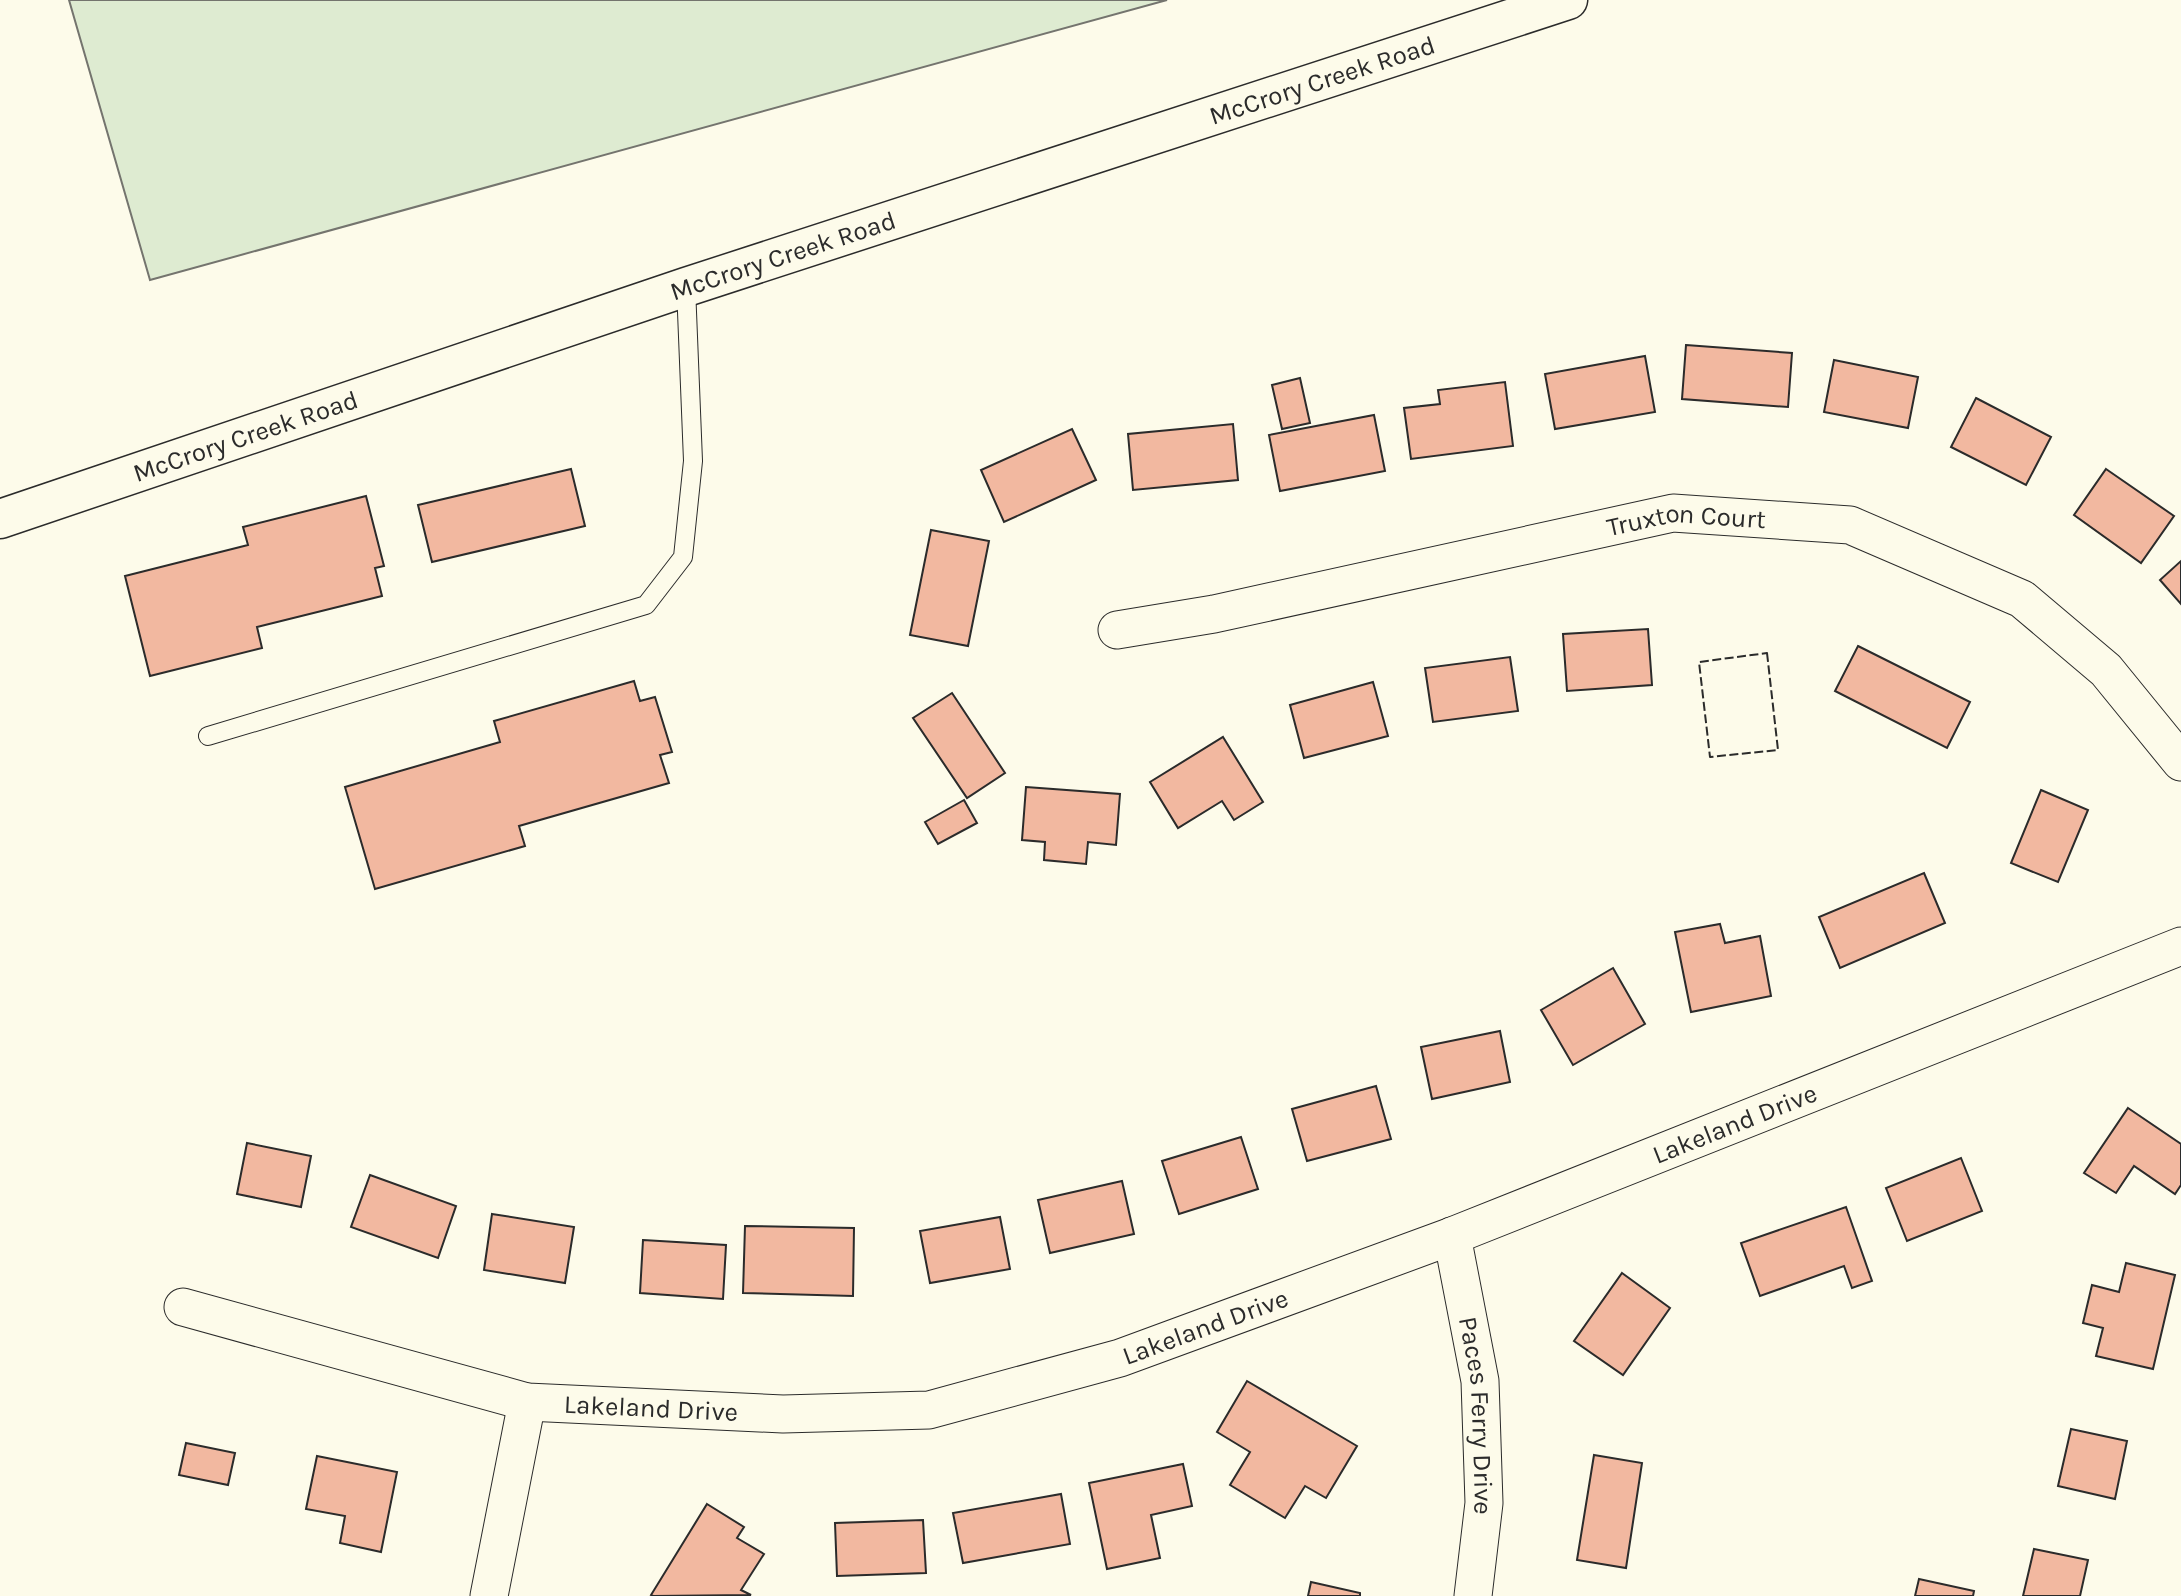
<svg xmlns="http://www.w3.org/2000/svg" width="2181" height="1596" font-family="Karla,sans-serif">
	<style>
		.green { fill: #deebd1; stroke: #74746e; stroke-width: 2 }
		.building { fill: #f2b8a0; stroke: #2b2b2b; stroke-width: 2 }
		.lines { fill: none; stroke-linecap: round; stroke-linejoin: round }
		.lane-casing { stroke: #2b2b2b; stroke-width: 20 }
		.street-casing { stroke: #2b2b2b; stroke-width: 39 }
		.secondary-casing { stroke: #2b2b2b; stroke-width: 41 }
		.lane { stroke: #fdfbea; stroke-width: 18 }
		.street { stroke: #fdfbea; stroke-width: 37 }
		.secondary { stroke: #fdfbea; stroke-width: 38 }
		.fence { stroke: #2b2b2b; stroke-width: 2; stroke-dasharray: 9 3.5; stroke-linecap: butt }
		.labels { text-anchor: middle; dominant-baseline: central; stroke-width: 5; stroke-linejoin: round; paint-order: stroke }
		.street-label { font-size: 26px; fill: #2b2b2b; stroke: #fdfbea }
	</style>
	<rect width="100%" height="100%" fill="#fdfbea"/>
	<path class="green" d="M69 0H1167L150 280Z"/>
	<g class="building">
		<path d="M1686 345 1792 353 1788 407 1682 399Z"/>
		<path d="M1645 356 1655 412 1555 429 1545 374Z"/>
		<path d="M1834 360 1918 377 1908 428 1824 412Z"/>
		<path d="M1300 378 1310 423 1282 429 1272 385Z"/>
		<path d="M1505 382 1513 446 1411 459 1404 408 1440 404 1438 390Z"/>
		<path d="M1976 398 2051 437 2026 485 1951 447Z"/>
		<path d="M1374 415 1385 471 1280 491 1269 435Z"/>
		<path d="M1233 424 1238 480 1133 490 1128 434Z"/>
		<path d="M1072 429 1096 480 1004 522 981 470Z"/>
		<path d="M571 469 585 526 432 562 418 505Z"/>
		<path d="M2106 469 2174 516 2141 563 2074 515Z"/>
		<path d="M366 496 384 566 375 568 382 596 257 627 262 648 150 676 125 576 248 545 243 527Z"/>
		<path d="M931 530 989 541 968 646 910 635Z"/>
		<path d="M2181 561V604L2160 580Z"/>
		<path d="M1648 629 1652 685 1567 691 1563 634Z"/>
		<path d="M1858 646 1970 702 1947 748 1835 691Z"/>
		<path d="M1510 657 1518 711 1433 722 1425 668Z"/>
		<path d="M634 681 640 701 655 697 672 752 660 755 669 783 519 826 525 846 375 889 345 787 500 742 494 721Z"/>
		<path d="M1373 682 1388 736 1304 758 1290 705Z"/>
		<path d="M952 693 1005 773 967 798 913 718Z"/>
		<path d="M1223 737 1263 802 1234 820 1222 801 1178 828 1150 782Z"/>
		<path d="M1026 787 1120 794 1116 845 1088 842 1086 864 1044 860 1045 842 1022 840Z"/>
		<path d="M2041 790 2088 810 2058 882 2011 863Z"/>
		<path d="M964 800 977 823 938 844 925 822Z"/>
		<path d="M1924 873 1945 923 1840 968 1819 917Z"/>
		<path d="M1720 924 1725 943 1760 936 1771 996 1691 1012 1675 932Z"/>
		<path d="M1613 968 1645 1024 1573 1065 1541 1010Z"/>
		<path d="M1500 1031 1510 1082 1432 1099 1421 1047Z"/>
		<path d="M1376 1086 1391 1139 1307 1161 1292 1109Z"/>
		<path d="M2128 1108 2181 1144V1185L2175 1194 2134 1166 2116 1193 2084 1173Z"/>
		<path d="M1241 1137 1258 1189 1179 1214 1162 1161Z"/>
		<path d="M247 1143 311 1156 301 1207 237 1194Z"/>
		<path d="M1961 1158 1982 1211 1907 1241 1886 1188Z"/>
		<path d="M370 1175 456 1206 438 1258 351 1227Z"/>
		<path d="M1122 1181 1134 1234 1050 1253 1038 1200Z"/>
		<path d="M1846 1207 1872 1281 1852 1288 1844 1266 1760 1296 1741 1243Z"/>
		<path d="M492 1214 574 1227 565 1283 484 1270Z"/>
		<path d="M1000 1217 1010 1269 930 1283 920 1231Z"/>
		<path d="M745 1226 854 1228 853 1296 743 1293Z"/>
		<path d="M643 1240 726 1245 723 1299 640 1293Z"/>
		<path d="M2126 1263 2175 1275 2153 1369 2096 1356 2103 1328 2083 1323 2092 1285 2119 1292Z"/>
		<path d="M1622 1273 1670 1308 1623 1375 1574 1341Z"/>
		<path d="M1247 1381 1357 1446 1326 1498 1305 1486 1285 1518 1230 1485 1250 1452 1217 1432Z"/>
		<path d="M2071 1429 2127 1441 2115 1499 2058 1486Z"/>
		<path d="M186 1443 235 1453 228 1485 179 1475Z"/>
		<path d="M1594 1455 1642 1463 1626 1568 1577 1560Z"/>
		<path d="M317 1456 397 1472 381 1552 340 1543 345 1516 306 1509Z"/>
		<path d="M1183 1464 1192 1506 1151 1515 1160 1558 1107 1569 1089 1483Z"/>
		<path d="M1061 1494 1070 1544 963 1563 953 1513Z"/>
		<path d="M707 1504 744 1527 737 1538 764 1554 741 1590 751 1595 653 1596 651 1595Z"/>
		<path d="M923 1520 926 1573 837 1576 835 1523Z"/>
		<path d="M2034 1549 2088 1560 2080 1596H2023Z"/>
		<path d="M1919 1579 1974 1591 1973 1596H1915Z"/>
		<path d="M1311 1582 1360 1593V1596H1308Z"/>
	</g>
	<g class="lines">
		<defs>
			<path id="lane" d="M208 736 646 605 683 557 693 461 686 287"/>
			<g id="street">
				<path id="s1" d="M1117 630 1214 614 1673 513 1850 525 2022 599 2106 670 2181 762"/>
				<path id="s2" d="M1452 1236 1480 1381 1484 1503 1473 1596"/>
				<path id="s3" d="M183 1307 527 1402 783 1414 929 1410 1120 1358 1452 1236 2181 946"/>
				<path d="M489 1596 527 1402"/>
			</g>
			<g id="secondary">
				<path id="s4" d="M0 519 686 287 1568 0"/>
			</g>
		</defs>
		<use href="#lane" class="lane-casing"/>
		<use href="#street" class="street-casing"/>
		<use href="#secondary" class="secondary-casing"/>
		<use href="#lane" class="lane"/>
		<use href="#street" class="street"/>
		<use href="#secondary" class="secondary"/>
		<path class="fence" d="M1767 653 1778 750 1710 757 1699 662Z"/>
	</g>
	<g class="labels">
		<g class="street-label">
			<text stroke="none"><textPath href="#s4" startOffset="1393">McCrory Creek Road</textPath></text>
			<text stroke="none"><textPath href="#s4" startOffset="826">McCrory Creek Road</textPath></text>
			<text stroke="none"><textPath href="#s4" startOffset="259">McCrory Creek Road</textPath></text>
			<text stroke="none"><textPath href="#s1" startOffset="581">Truxton Court</textPath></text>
			<text stroke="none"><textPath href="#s3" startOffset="1615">Lakeland Drive</textPath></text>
			<text stroke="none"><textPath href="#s3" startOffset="1048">Lakeland Drive</textPath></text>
			<text stroke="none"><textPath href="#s3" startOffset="481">Lakeland Drive</textPath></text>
			<text stroke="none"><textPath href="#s2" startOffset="182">Paces Ferry Drive</textPath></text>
		</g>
	</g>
</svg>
